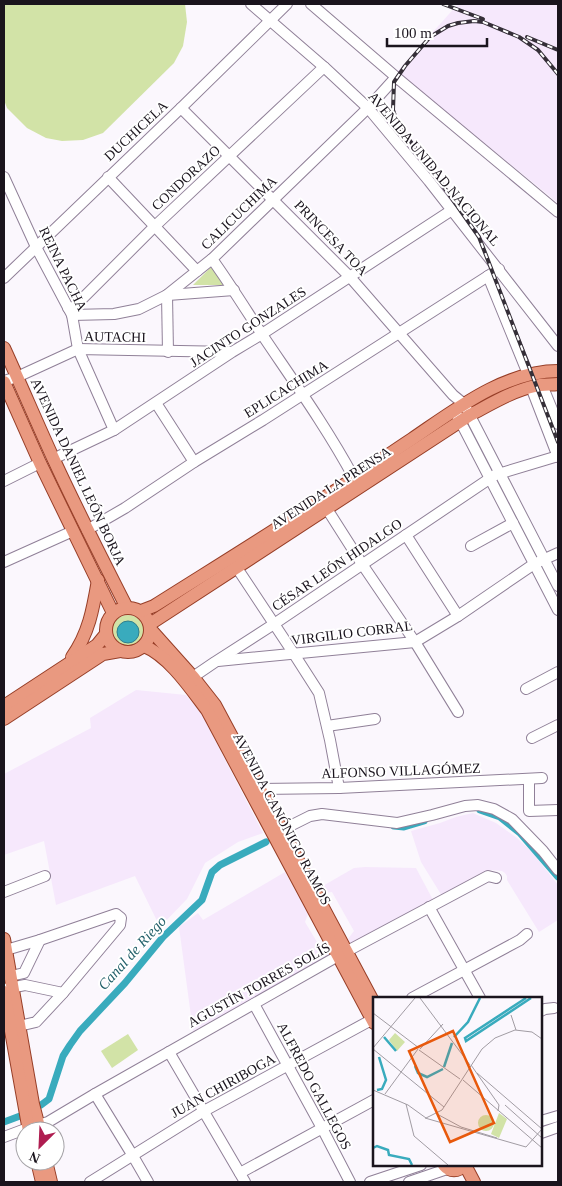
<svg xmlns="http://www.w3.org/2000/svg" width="562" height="1186" font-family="Georgia,serif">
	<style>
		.built { fill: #f6e8fc }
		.green { fill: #d2e3a7 }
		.water { fill: #39abbd; stroke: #307e8d }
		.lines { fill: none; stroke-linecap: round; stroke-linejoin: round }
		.canal { stroke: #39abbd; stroke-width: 7 }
		.minor-casing { stroke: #908098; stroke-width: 12 }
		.major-casing { stroke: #973e27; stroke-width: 14 }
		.minor { stroke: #fff; stroke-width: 10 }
		.major { stroke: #e99980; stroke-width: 12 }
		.rail-casing { stroke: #352f38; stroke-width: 4 }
		.rail { stroke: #fff; stroke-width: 2; stroke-dasharray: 5.5; stroke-linecap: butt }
		.labels { text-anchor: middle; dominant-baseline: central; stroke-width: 4; stroke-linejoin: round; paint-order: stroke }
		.street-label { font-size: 14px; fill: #1a141d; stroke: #fff }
		.water-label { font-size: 15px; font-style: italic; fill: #24616b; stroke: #fff }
		.inset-river { fill: none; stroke: #39abbd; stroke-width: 2.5 }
		.inset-road { fill: none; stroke: #a19ca3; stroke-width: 1 }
		.view { fill: #e8590c; fill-opacity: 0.15; stroke: #e8590c; stroke-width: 2.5 }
		.inset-edge { fill: none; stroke: #1a141d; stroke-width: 2.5 }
	</style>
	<rect width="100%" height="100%" fill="#fbf7fd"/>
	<g class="built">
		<path d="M458 4H555L558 6V203L397 72Z"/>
		<path d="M136 690 186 695 201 713 263 833 238 842 205 863 187 899 160 927 135 876 56 905 44 841 4 855V774L91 728 90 718Z"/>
		<path d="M473 813 496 823 517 838 532 852 558 885V920L539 932 507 880V876L505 873 502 871 491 870 442 896 421 862 411 831 440 823 456 817Z"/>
		<path d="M365 867 416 868 433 900 351 944 348 939 354 931 332 892 324 893 321 887 354 868Z"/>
		<path d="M285 872 308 914 305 922 320 947 324 946 330 957 193 1031 179 927 198 913 203 920Z"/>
	</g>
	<g class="green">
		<path d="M6 4H185L187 22 183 46 174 63 103 133 83 140 62 141 46 138 27 128 7 108 4 100V6Z"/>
		<path d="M214 264 227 285H193Z"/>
		<circle cx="128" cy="631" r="16"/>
		<path d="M128 1034 138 1050 112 1068 101 1051Z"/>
	</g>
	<circle class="water" cx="128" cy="632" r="11"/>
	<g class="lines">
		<g class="canal">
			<path d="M480 810 500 817 520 833 558 877"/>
			<path d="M394 826 404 827 424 821"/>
			<path d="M41 1105 49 1099 63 1056 70 1045 80 1031 125 983 163 937 202 900 212 872 220 865 266 842"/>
			<path d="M4 1122 20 1116"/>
		</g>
		<defs>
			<g id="minor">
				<path d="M251 4 324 67 368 108 429 181 558 346"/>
				<path d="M311 4 396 77 558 212"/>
				<path d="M181 108 350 277 453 395 464 404 558 586"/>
				<path d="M4 177 36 247 72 315 78 349 114 430"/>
				<path d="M108 177 197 271"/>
				<path d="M212 259C230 284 246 310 263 336 294 382 327 428 354 478"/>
				<path d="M488 276 528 374"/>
				<path d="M4 278 181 108 287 4"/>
				<path d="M167 295 168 352"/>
				<path d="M168 295 234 290"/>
				<path d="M68 308 74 307 155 226 324 67"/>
				<path d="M72 315 114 314 139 309 167 295 212 259 368 108 396 77"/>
				<path d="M4 381 17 377 78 349 231 352"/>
				<path d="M542 385 558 424"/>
				<path d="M531 387 558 457"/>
				<path d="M156 403 194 462"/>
				<path d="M457 415 558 610"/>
				<path d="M53 459 114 430 232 352 262 334 452 210"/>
				<path d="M4 481 40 463"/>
				<path d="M327 509 362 564 415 642 458 712"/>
				<path d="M87 530 125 508 194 462 263 420 499 269"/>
				<path d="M406 535 458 616"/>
				<path d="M471 546 513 523"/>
				<path d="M4 562 73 531"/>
				<path d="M237 568 294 654 319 693 330 740 339 788"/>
				<path d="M218 661 415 642 458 616 534 564 558 553"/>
				<path d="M193 677 215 662 274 624 495 475 558 456"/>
				<path d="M526 689 558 672"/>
				<path d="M327 726 375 719"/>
				<path d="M532 738 558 725"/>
				<path d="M529 779V811L558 810"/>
				<path d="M260 789 339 788 542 778"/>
				<path d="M282 830 310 816 322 814 397 823 432 815 465 806 478 805 494 809 512 819 543 851 558 870"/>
				<path d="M4 892 45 876"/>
				<path d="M429 907 480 998"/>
				<path d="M6 950 40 940 116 914 121 918 120 925 63 993 36 1022 19 1026"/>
				<path d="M11 976 24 973 40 940"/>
				<path d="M5 989 25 985 63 993"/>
				<path d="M412 998 520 940 527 934"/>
				<path d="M254 1004 322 1128 350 1182"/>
				<path d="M541 1011 545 1009 554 1008"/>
				<path d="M169 1052 245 1182"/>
				<path d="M95 1094 133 1156 148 1182"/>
				<path d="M541 1121 558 1116"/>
				<path d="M541 1133 558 1127"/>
				<path d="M4 1137 28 1128 48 1122 95 1094 338 956 488 876 496 878"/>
				<path d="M240 1173 374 1100"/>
				<path d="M90 1182 204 1111 373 1019"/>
				<path d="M370 1182 421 1165"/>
				<path d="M409 1182 447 1169"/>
			</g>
			<g id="major">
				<path d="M4 348C21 385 37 423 54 460 77 510 102 559 127 608"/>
				<path d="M4 382 40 463 113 613"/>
				<circle cx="128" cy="630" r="22"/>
				<path d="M141 611 154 606C211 570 268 535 324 498 354 479 383 458 412 439 455 410 504 371 558 371"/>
				<path d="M150 624 470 415C491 404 512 391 535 386 542 384 551 385 558 384"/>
				<path d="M151 630 193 677 215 705 374 1003"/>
				<path d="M144 646C169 656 191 689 207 710L374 1023"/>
				<path d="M72 657C89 633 93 609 98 580"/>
				<path d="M4 706 97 645 106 634"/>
				<path d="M4 719 103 654 120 651"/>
				<path d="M4 939 33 1104 40 1131"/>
				<path d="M4 992 29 1131"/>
				<path d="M37 1161 42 1182"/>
				<path d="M46 1161 51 1182"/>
				<path d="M444 1165C450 1172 458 1172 464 1165"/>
				<path d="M465 1165 474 1182"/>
			</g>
		</defs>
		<use href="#minor" class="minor-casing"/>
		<use href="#major" class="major-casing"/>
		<use href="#minor" class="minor"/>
		<use href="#major" class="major"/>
		<defs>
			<g id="rail">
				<path d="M443 4 483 19"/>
				<path d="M527 37 558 50"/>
				<path d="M558 74 538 50 519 37 483 22 474 21 458 23 448 26 430 37 405 66 394 82 393 110 398 125 432 170 479 237 558 442"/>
			</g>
		</defs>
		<use href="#rail" class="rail-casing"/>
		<use href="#rail" class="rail"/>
	</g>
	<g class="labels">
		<g class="street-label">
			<text transform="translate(136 131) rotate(-43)">DUCHICELA</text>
			<text transform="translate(434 169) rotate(50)">AVENIDA UNIDAD NACIONAL</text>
			<text transform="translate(186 178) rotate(-43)">CONDORAZO</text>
			<text transform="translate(239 213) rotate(-44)">CALICUCHIMA</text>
			<text transform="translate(331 238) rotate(46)">PRINCESA TOA</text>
			<text transform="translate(63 269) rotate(64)">REINA PACHA</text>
			<text transform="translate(248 327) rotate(-33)">JACINTO GONZALES</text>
			<text transform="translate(115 337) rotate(1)">AUTACHI</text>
			<text transform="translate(286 389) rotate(-32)">EPLICACHIMA</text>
			<text transform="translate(78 472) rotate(65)">AVENIDA DANIEL LEÓN BORJA</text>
			<text transform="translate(331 488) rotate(-33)">AVENIDA LA PRENSA</text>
			<text transform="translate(337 565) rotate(-34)">CÉSAR LEÓN HIDALGO</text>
			<text transform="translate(352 633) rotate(-7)">VIRGILIO CORRAL</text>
			<text transform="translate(401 771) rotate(-2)">ALFONSO VILLAGÓMEZ</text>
			<text transform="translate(282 819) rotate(62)">AVENIDA CANÓNIGO RAMOS</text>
			<text transform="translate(259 985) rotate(-29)">AGUSTÍN TORRES SOLÍS</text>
			<text transform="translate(223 1086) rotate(-29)">JUAN CHIRIBOGA</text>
			<text transform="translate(314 1086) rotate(62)">ALFREDO GALLEGOS</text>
		</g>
		<g class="water-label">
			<text transform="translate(132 953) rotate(-48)">Canal de Riego</text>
		</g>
	</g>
	<g transform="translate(373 997)">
		<rect width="169" height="169" fill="#fbf7fd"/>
		<path d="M22 36 32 45 24 54 16 43ZM126 116 134 122 126 141 118 137ZM105 126a8 8 0 1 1 16 0a8 8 0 1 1-16 0Z" fill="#d2e3a7"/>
		<path class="inset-river" d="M153 1 92 41 93 44 158 1M11 40 23 54M81 40 95 25 107 1M42 69 45 76 54 80 70 72M71 70 79 46M4 93 9 92 13 83 6 60M0 151 4 149 15 153 16 158 36 162 39 168"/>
		<path class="inset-road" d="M47 1 97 68M0 16 46 51M138 18 143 33M0 51 42 1M0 52 71 110M47 52 70 27M46 53 87 82M98 68 126 108 125 114M104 76 169 132M90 83 169 151M0 93 35 108 53 121 69 113 109 52 122 41 142 33 159 35 169 42M12 97 45 52M33 107 41 139 75 168M132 108 169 141M64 117 88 130 124 141M52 121 153 150 169 132"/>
		<path class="view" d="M80 34 121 126 77 145 36 54Z"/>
		<rect width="169" height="169" class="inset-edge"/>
	</g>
	<rect width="562" height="1186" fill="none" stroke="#1a141d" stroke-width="10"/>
	<g transform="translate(40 1146) rotate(204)"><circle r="24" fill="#ffffff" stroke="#a3a1a5"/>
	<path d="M0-4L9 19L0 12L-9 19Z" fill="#af1d50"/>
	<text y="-8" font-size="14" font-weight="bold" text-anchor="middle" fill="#1a141d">N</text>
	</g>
	<path d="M387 38v8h100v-8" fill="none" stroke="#1a141d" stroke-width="2.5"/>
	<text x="394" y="38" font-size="15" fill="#1a141d" stroke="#ffffff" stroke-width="4" paint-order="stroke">100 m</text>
</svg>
